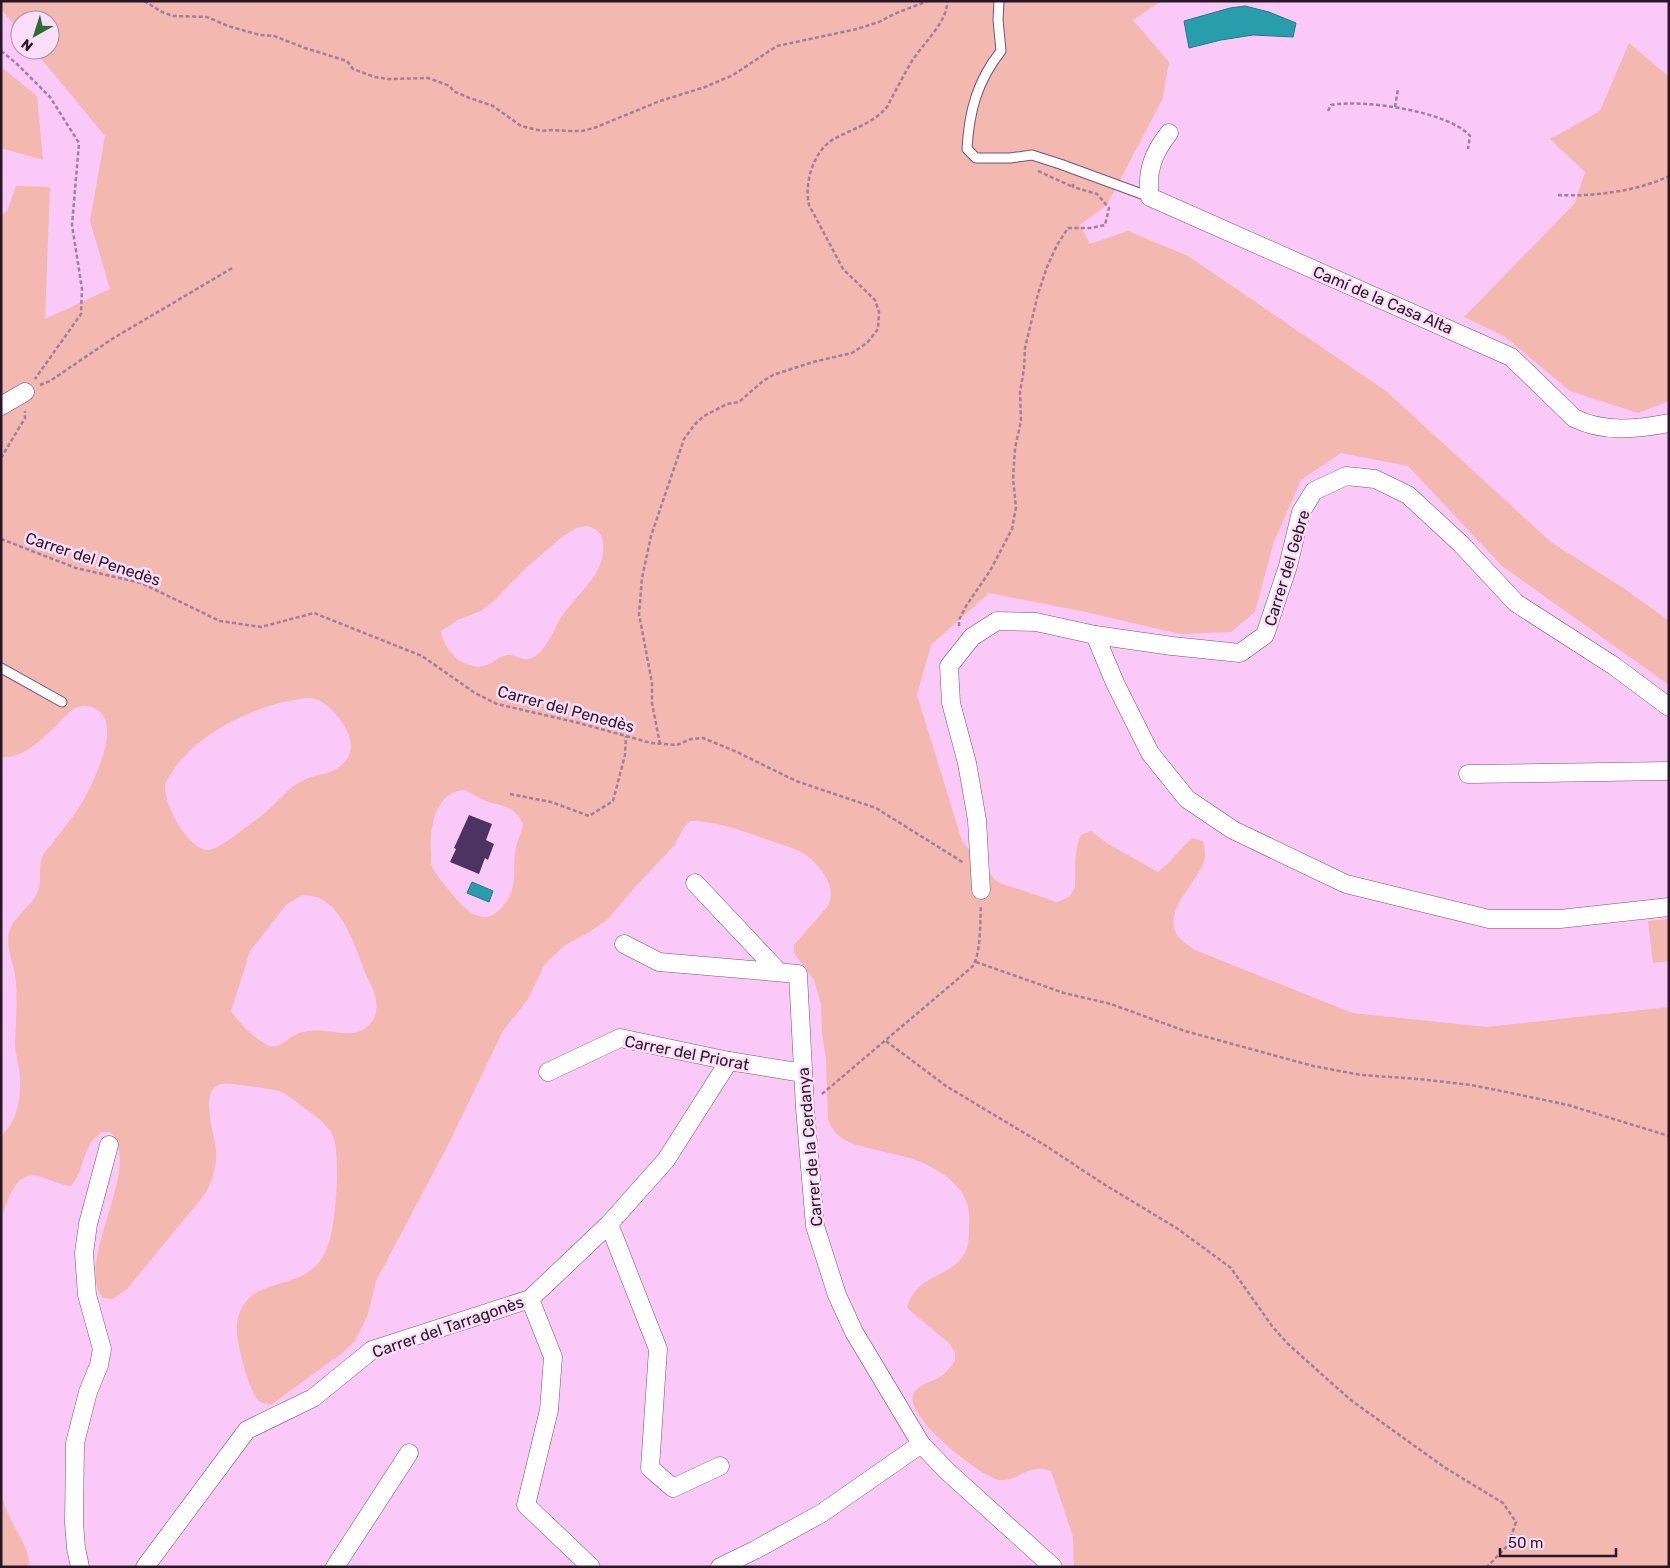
<svg xmlns="http://www.w3.org/2000/svg" width="1670" height="1568" font-family="Rubik,sans-serif">
	<style>
		.green { fill: #f3b8b0; fill-rule: evenodd }
		.water { fill: #289dab; stroke: #287584 }
		.building { fill: #4c3362 }
		.lines { fill: none; stroke-linecap: round; stroke-linejoin: round }
		.lane-casing { stroke: #7a4f79; stroke-width: 11 }
		.street-casing { stroke: #7a4f79; stroke-width: 19 }
		.path { stroke: #a17d9f; stroke-width: 2.5; stroke-dasharray: 4 2.5; stroke-linecap: butt }
		.lane { stroke: #fff; stroke-width: 9 }
		.street { stroke: #fff; stroke-width: 18 }
		.labels { text-anchor: middle; dominant-baseline: central; stroke-width: 5; stroke-linejoin: round; paint-order: stroke }
		.street-label { font-size: 16px; fill: #291728; stroke: #fcdefa }
	</style>
	<rect width="100%" height="100%" fill="#fac9f8"/>
	<g class="green">
		<path d="M1 1H1161L1133 20 1169 62 1162 100 1107 205 1080 225 1090 244 1128 231 1188 256 1386 391 1552 543 1625 589 1669 621V685L1502 566 1408 466 1341 453 1301 480 1273 544 1255 612 1231 632 1180 634 1081 611 989 593 931 645 917 695 962 841 997 882 1057 902 1069 897 1075 888C1076 869 1073 853 1081 835L1091 831 1108 844 1158 872C1171 862 1180 849 1192 838L1203 841C1205 850 1206 856 1203 864 1195 884 1163 912 1177 935 1181 941 1189 946 1195 950L1352 1013 1487 1027 1669 1007V1567H1074L1073 1537 1051 1471C1027 1462 1019 1482 1000 1480 980 1477 901 1414 914 1393 919 1383 934 1382 943 1375 947 1371 951 1366 955 1361V1353L950 1344 907 1308C916 1272 957 1278 967 1248 969 1241 969 1233 969 1226 970 1214 969 1204 962 1193 951 1176 929 1164 909 1158 898 1155 887 1152 876 1150 855 1144 836 1143 828 1119L826 1059 822 1033 821 1004 814 980 794 953V945L828 906C833 894 831 885 824 874 807 849 791 848 765 839 744 831 713 820 690 821L684 827 674 846 635 887 608 919 588 933 565 945 545 964 528 999 503 1031 446 1149 376 1281 367 1317 355 1341 341 1354 272 1404C267 1404 262 1404 258 1400 249 1391 237 1344 237 1331 236 1321 239 1311 245 1303 258 1283 294 1285 312 1269 319 1264 324 1256 327 1248 336 1228 341 1155 333 1136 328 1124 313 1114 303 1107 296 1102 289 1095 281 1092 272 1089 230 1082 221 1084 198 1090 215 1135 216 1150 217 1166 213 1180 205 1194L127 1289 113 1299 103 1298C73 1261 145 1167 110 1132H102C98 1135 93 1139 90 1144 82 1158 82 1173 71 1186 61 1185 51 1180 41 1177 15 1168 7 1202 1 1220V1135C17 1124 21 1097 20 1079 20 1067 15 1055 15 1042 16 1020 18 997 15 974 12 959 4 942 11 927 18 913 33 905 38 891 42 880 38 868 42 857 44 853 48 848 51 845 60 833 70 821 78 809 90 791 119 733 102 714 96 708 86 704 78 707 70 710 63 718 58 724 43 738 24 759 1 757V216L7 211 16 186 50 187 45 319 110 289 90 221 105 136 34 50H50V20H20V32L1 9ZM586 526C596 528 602 532 603 543 607 575 573 596 559 621 552 633 546 651 532 658 523 662 516 654 507 655 498 656 494 663 487 665 466 673 443 650 441 631L458 620 481 611 495 600 527 567 563 536 577 528ZM308 698C323 699 332 709 341 721 353 737 357 757 336 769 324 776 311 774 297 784 286 791 277 803 266 812 259 818 250 824 242 830 235 836 218 848 210 850 189 853 163 803 165 785 166 780 171 774 174 769 200 730 263 702 308 698ZM464 790C472 793 478 798 486 801 503 807 514 805 523 824 521 834 516 843 515 853 513 868 517 885 508 899 489 930 470 916 452 894 445 885 436 876 432 866 430 863 431 858 431 855 429 831 434 792 464 790ZM303 895C313 896 321 897 328 904 349 921 357 953 367 977 371 986 376 993 376 1002 377 1008 376 1016 372 1021 356 1044 330 1027 308 1031 305 1032 301 1032 297 1034 287 1038 278 1051 267 1045 256 1040 237 1021 231 1011L250 951 287 904Z"/>
		<path d="M1629 43 1669 77V401L1638 413 1570 391 1504 336 1464 317 1575 203 1585 172 1550 139 1600 111Z"/>
		<path d="M1 67 37 96 43 160 1 148Z"/>
		<path d="M1669 919V961L1653 963 1648 921Z"/>
		<path d="M1 1491C3 1501 6 1510 10 1518 16 1532 32 1551 28 1567H1Z"/>
	</g>
	<g class="water">
		<path d="M1245 6 1269 12 1296 23 1293 37 1253 35 1221 40 1189 48 1184 21 1230 8Z"/>
		<path d="M472 882 493 891 489 902 467 893Z"/>
	</g>
	<path class="building" d="M469 815 492 824 486 840 494 844 488 860 485 858 479 874 450 862 456 849 454 848Z"/>
	<g class="lines">
		<defs>
			<g id="lane">
				<path d="M999 1 998 20 1001 51C977 81 969 112 967 149L976 158H1010L1032 155 1060 164 1150 197"/>
				<path d="M1 668 62 702"/>
			</g>
			<g id="street">
				<path d="M1169 133C1153 153 1146 172 1150 197L1511 357 1574 418C1603 433 1638 429 1669 423"/>
				<path d="M1 406 25 392"/>
				<path d="M1095 635 1115 683 1150 753 1187 799 1233 830 1346 884 1489 919H1560L1669 907"/>
				<path d="M1468 774 1669 771"/>
				<path d="M695 883 779 972"/>
				<path d="M981 890 977 820 967 763 951 703 949 666 972 637 997 621 1036 622 1095 635 1172 646 1240 653 1265 635 1288 566 1301 512 1314 491 1346 476 1375 479 1408 495 1461 544 1516 603 1614 666 1669 707"/>
				<path d="M624 944 659 962 798 974 805 1108 815 1226 837 1295 854 1332 921 1444 947 1471 1053 1567"/>
				<path d="M548 1072 620 1038 729 1061 803 1073"/>
				<path d="M609 1224 658 1349 650 1468 673 1488 720 1466"/>
				<path d="M530 1299 553 1357 549 1410 526 1505 591 1567"/>
				<path d="M80 1567 76 1548 74 1523 75 1443 88 1392 99 1365 102 1349 87 1295 84 1253 88 1224 109 1145"/>
				<path d="M145 1567 247 1430 313 1398 372 1350 530 1299 609 1224 666 1160 729 1061"/>
				<path d="M335 1567 409 1453"/>
				<path d="M720 1567 755 1550 822 1513 921 1444"/>
			</g>
		</defs>
		<use href="#lane" class="lane-casing"/>
		<use href="#street" class="street-casing"/>
		<g class="path">
			<path d="M144 1 162 12 173 16 207 17 228 26 260 35 274 36 305 48 347 61 353 69 375 77 389 79 428 78 450 86 453 91 467 97 493 106 521 126 542 131 552 130 568 131H582L594 128 660 101 705 87 733 75 777 46 857 29 879 22 894 14 928 1"/>
			<path d="M1 51 16 63 50 97 79 143 72 225 82 289 81 314 35 379"/>
			<path d="M1395 107 1398 89"/>
			<path d="M1328 111 1331 105C1361 99 1449 111 1470 136L1468 149"/>
			<path d="M1038 171 1073 187"/>
			<path d="M1558 195C1591 197 1639 191 1669 176"/>
			<path d="M40 385 50 381 112 339 234 267"/>
			<path d="M1 458 25 418V411"/>
			<path d="M1 539 76 568 141 583 220 621 261 627 314 613 422 656 475 693 497 704 579 723 651 743 677 745 691 739 703 738 737 752 796 781 876 808 964 863"/>
			<path d="M959 626V620L966 606 990 571 1012 529 1016 507 1013 479 1015 448 1021 421 1020 392 1024 369 1025 348 1038 294 1047 267 1057 245 1068 228H1091L1105 225 1109 208 1097 194 1073 187V181"/>
			<path d="M660 744 652 703V683L639 614 642 578 651 536 684 439 695 424 704 416 727 404 739 402 763 381 773 375 813 362 852 353 867 343 878 329 879 312 875 300 843 269 809 205C804 183 813 151 834 139 852 129 874 123 887 107 895 92 903 76 912 61 922 45 949 20 947 1"/>
			<path d="M510 794 551 802 589 816 613 801 625 755 626 736"/>
			<path d="M976 962 1064 993 1111 1004 1185 1031 1313 1066 1361 1075 1419 1079 1471 1085 1511 1093 1568 1105 1669 1136"/>
			<path d="M886 1041 946 1086 1046 1146 1102 1183 1178 1229 1231 1268 1272 1326 1288 1344 1327 1379 1352 1401 1444 1467 1503 1503 1516 1522 1508 1545 1487 1567"/>
			<path d="M822 1094 972 967C981 955 980 922 981 906"/>
		</g>
		<use href="#lane" class="lane"/>
		<use href="#street" class="street"/>
	</g>
	<g class="labels">
		<g class="street-label">
			<text transform="translate(1383 300) rotate(23)">Camí de la Casa Alta</text>
			<text transform="translate(93 559) rotate(18)">Carrer del Penedès</text>
			<text transform="translate(1287 568) rotate(-73)">Carrer del Gebre</text>
			<text transform="translate(566 709) rotate(15)">Carrer del Penedès</text>
			<text transform="translate(687 1053) rotate(11)">Carrer del Priorat</text>
			<text transform="translate(810 1147) rotate(-95)">Carrer de la Cerdanya</text>
			<text transform="translate(448 1327) rotate(-19)">Carrer del Tarragonès</text>
		</g>
	</g>
	<rect width="1670" height="1568" fill="none" stroke="#291728" stroke-width="5"/>
	<g transform="translate(35 35) rotate(219)"><circle r="24" fill="#fcdefa" stroke="#a88ea6"/>
	<path d="M0-4L9 19L0 12L-9 19Z" fill="#2b6d37"/>
	<text y="-8" font-size="14" font-weight="bold" text-anchor="middle" fill="#291728">N</text>
	</g>
	<path d="M1500 1548v8h116v-8" fill="none" stroke="#291728" stroke-width="2.5"/>
	<text x="1508" y="1548" font-size="15" fill="#291728" stroke="#fcdefa" stroke-width="4" paint-order="stroke">50 m</text>
</svg>
